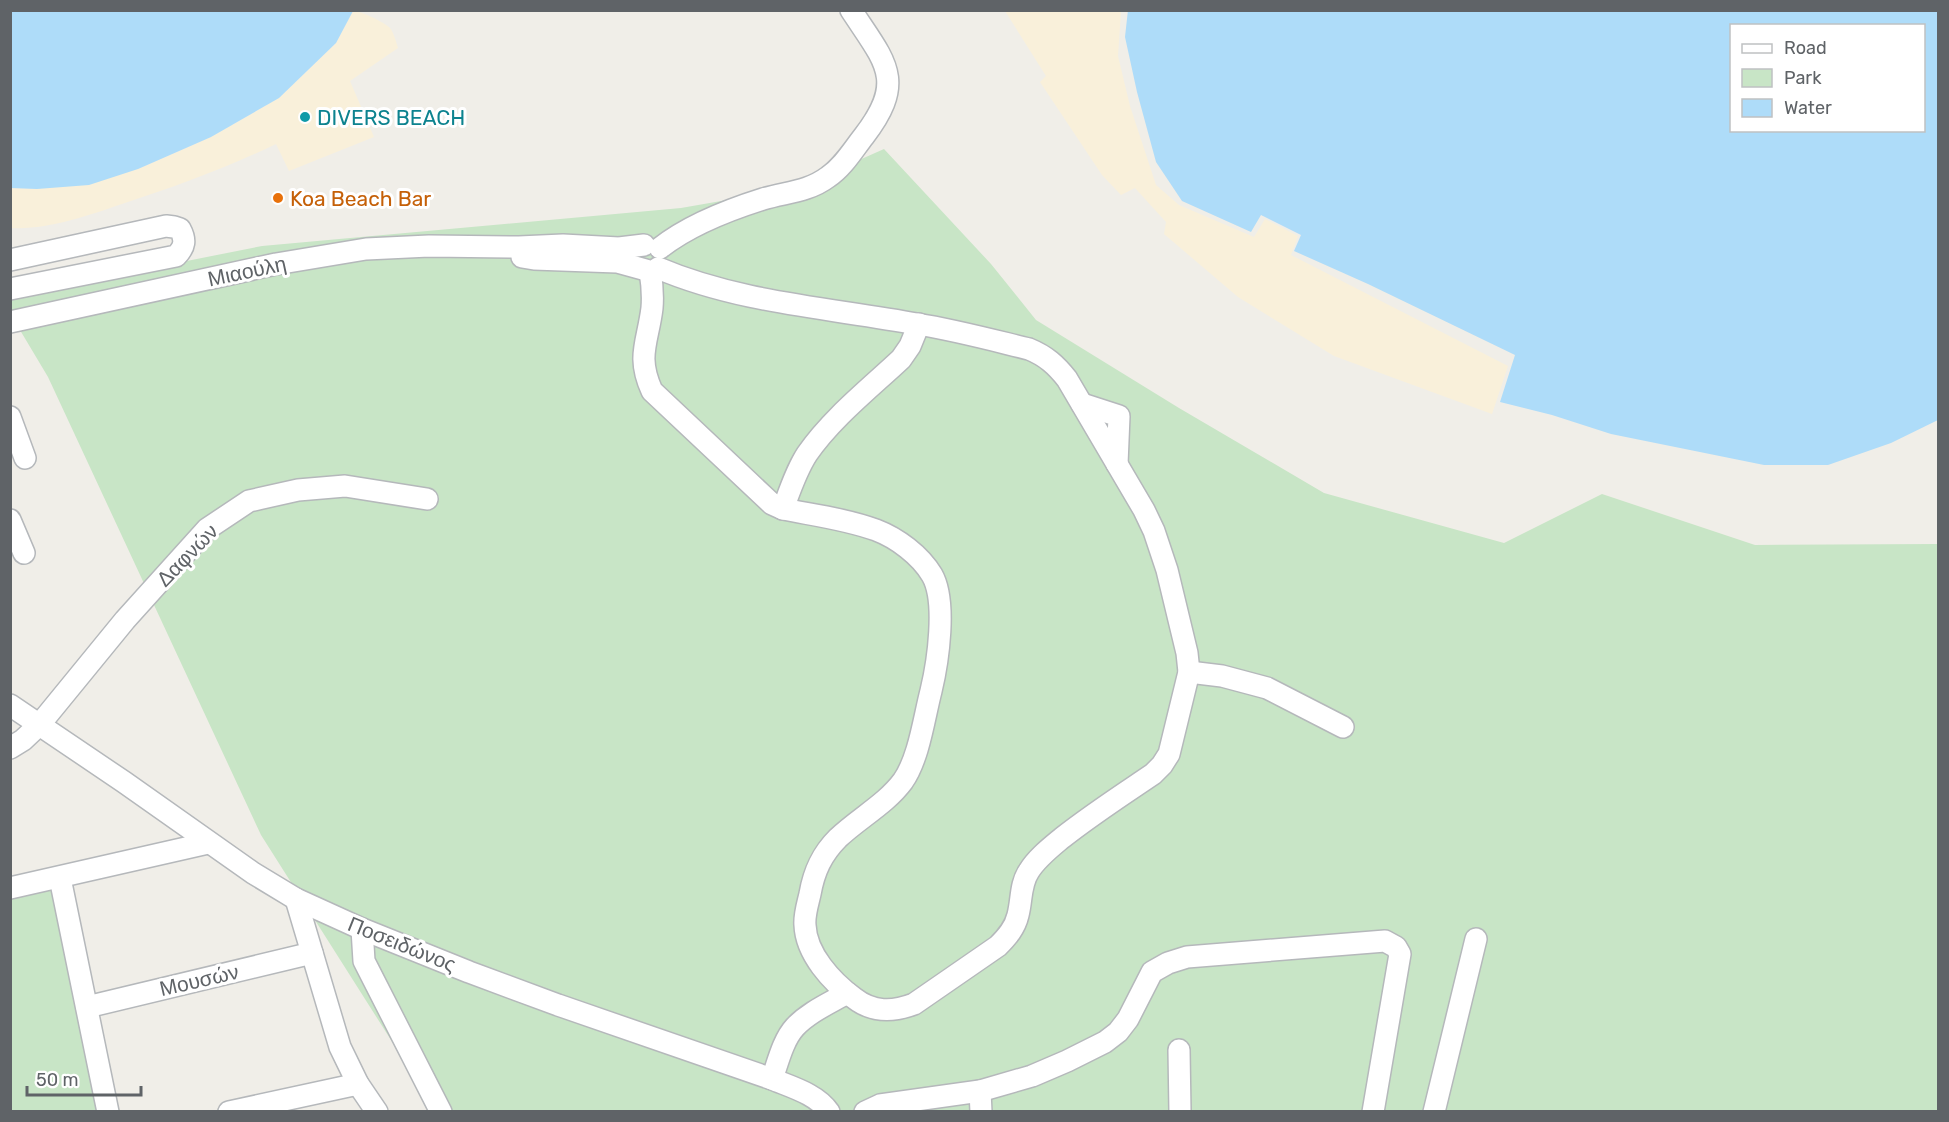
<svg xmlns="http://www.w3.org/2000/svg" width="1949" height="1122" font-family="Rubik,sans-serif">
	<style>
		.green { fill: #c8e5c6 }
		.sand { fill: #f9f0da }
		.water { fill: #aedcf9; fill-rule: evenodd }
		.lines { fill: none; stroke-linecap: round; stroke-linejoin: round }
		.minor-casing { stroke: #b5b8bb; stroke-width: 24 }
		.minor { stroke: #fff; stroke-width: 21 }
		.culture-dot { fill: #0f9aa8; stroke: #fff; stroke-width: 2 }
		.food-dot { fill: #e8710a; stroke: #fff; stroke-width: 2 }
		.labels { text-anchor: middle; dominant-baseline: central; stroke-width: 6; stroke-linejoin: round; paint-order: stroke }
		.culture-label { font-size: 21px; fill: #0d838f; stroke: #fff; text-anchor: start }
		.food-label { font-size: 21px; fill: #c56008; stroke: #fff; text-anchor: start }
		.street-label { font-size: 21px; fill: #5f6367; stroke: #fff }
	</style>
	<rect width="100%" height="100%" fill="#f0eee8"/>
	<g class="green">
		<path d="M884 149 991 264 1036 320 1179 408 1324 493 1504 543 1602 494 1755 545 1938 544V1111H436L261 835 48 377 11 315V296L262 246 681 208 796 188Z"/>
		<path d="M55 879 108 1111H11L10 888Z"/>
	</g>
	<g class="sand">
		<path d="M353 11C361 11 384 22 390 28 394 33 396 42 398 48L350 81 374 137 289 171 276 144C226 168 174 187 122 204 87 216 47 230 11 228L10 188 37 189 138 169 211 137 279 98 336 43Z"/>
		<path d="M1005 11H1121L1118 56 1130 106 1156 185 1179 205 1254 237 1265 219 1298 236 1291 255 1508 366 1492 414 1334 356 1238 297 1164 234 1166 222 1135 188 1121 195 1102 175 1040 82 1046 76Z"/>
	</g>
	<g class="water">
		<path d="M11 10H353V11L336 43 279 98 211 137 138 169 89 185 37 189 11 188Z"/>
		<path d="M1128 10 1938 11V420L1891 443 1828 465H1764L1611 434 1552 415 1500 402 1515 355 1368 284 1294 251 1301 235 1261 215 1251 232 1182 201 1156 162 1137 92 1125 37ZM1732 26H1924V130H1732Z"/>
	</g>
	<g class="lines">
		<defs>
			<g id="minor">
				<path d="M660 248C689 225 728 210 763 199 786 192 808 192 828 177 843 167 853 150 864 136 907 80 885 62 851 10"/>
				<path d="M522 257 534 259 617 262 646 270"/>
				<path d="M10 260 166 226 174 227 180 229C186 240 185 247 176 256L10 289"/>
				<path d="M650 271C652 283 653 296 652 308 648 342 636 356 652 391L772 504 783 509C813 515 846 519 876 530 897 538 920 555 932 575 947 601 938 662 931 691 924 718 919 758 903 781 886 804 859 818 838 838 822 854 814 871 810 894 808 903 804 915 805 925 806 954 832 982 854 998 873 1013 893 1012 914 1004L998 946C1007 937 1015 928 1018 915 1022 900 1020 884 1029 871 1037 858 1050 848 1062 838 1091 815 1122 795 1153 774L1162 765 1169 754 1189 672 1187 653 1167 570 1154 531 1144 510 1067 379C1056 365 1046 356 1029 349 992 340 955 330 917 324 831 308 740 303 658 268"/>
				<path d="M10 322 276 264 366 249 429 246 519 247 563 245 619 248 644 245"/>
				<path d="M1082 404 1119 416 1117 464"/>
				<path d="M10 417 25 458"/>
				<path d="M783 509C790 490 796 471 807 454 832 418 869 389 901 359L910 346 919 324"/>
				<path d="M10 520 24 553"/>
				<path d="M1189 672 1222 676 1267 688 1343 727"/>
				<path d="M10 705 124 782 253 873 296 899 362 929 469 972 558 1005 772 1079C791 1087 817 1094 829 1112"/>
				<path d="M10 748 23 740 40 724 125 620 207 529 249 501 298 490 345 486 427 499"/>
				<path d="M60 878 108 1112"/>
				<path d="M10 888 208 843"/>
				<path d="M296 899 340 1047 358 1084 377 1112"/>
				<path d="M362 929 364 961 441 1112"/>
				<path d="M87 1007 312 953"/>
				<path d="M1179 1050 1180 1112"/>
				<path d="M772 1079C778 1062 783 1040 795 1027 809 1012 830 1003 847 993"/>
				<path d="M980 1091 981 1112"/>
				<path d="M229 1112 358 1084"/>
				<path d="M865 1112 880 1105 980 1091 1032 1076 1067 1061 1105 1042 1118 1032 1128 1019 1152 972 1168 963 1187 957 1385 941 1396 947 1400 954 1373 1112"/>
				<path d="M1434 1112 1476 939"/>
			</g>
		</defs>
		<use href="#minor" class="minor-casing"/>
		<use href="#minor" class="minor"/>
	</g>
	<circle class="culture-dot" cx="305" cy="117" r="6"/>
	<circle class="food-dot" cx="278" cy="198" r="6"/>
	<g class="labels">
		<g class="culture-label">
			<text x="317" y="117">DIVERS BEACH</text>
		</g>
		<g class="food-label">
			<text x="290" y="198">Koa Beach Bar</text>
		</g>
		<g class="street-label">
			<text transform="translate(247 271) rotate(-12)">Μιαούλη</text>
			<text transform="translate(187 555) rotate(-46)">Δαφνών</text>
			<text transform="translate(402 944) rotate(22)">Ποσειδώνος</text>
			<text transform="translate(199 980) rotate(-13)">Μουσών</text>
		</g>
	</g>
	<rect width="1949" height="1122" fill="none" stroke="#5f6367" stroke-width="24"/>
	<rect x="1730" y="24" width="195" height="108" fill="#ffffff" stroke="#bfc1c2" stroke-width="1.5"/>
	<rect x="1742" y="44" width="30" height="9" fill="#ffffff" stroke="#bfc1c2" stroke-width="1.5"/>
	<text x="1784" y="54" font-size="18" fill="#5f6367">Road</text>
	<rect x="1742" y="69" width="30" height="18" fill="#c8e5c6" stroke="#bfc1c2" stroke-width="1.5"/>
	<text x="1784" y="84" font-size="18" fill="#5f6367">Park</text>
	<rect x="1742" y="99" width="30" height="18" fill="#aedcf9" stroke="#bfc1c2" stroke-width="1.5"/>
	<text x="1784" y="114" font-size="18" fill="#5f6367">Water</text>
	<path d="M27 1086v9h114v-9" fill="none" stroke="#5f6367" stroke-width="3"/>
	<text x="36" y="1086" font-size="18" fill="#5f6367" stroke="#ffffff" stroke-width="4.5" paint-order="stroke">50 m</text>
</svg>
